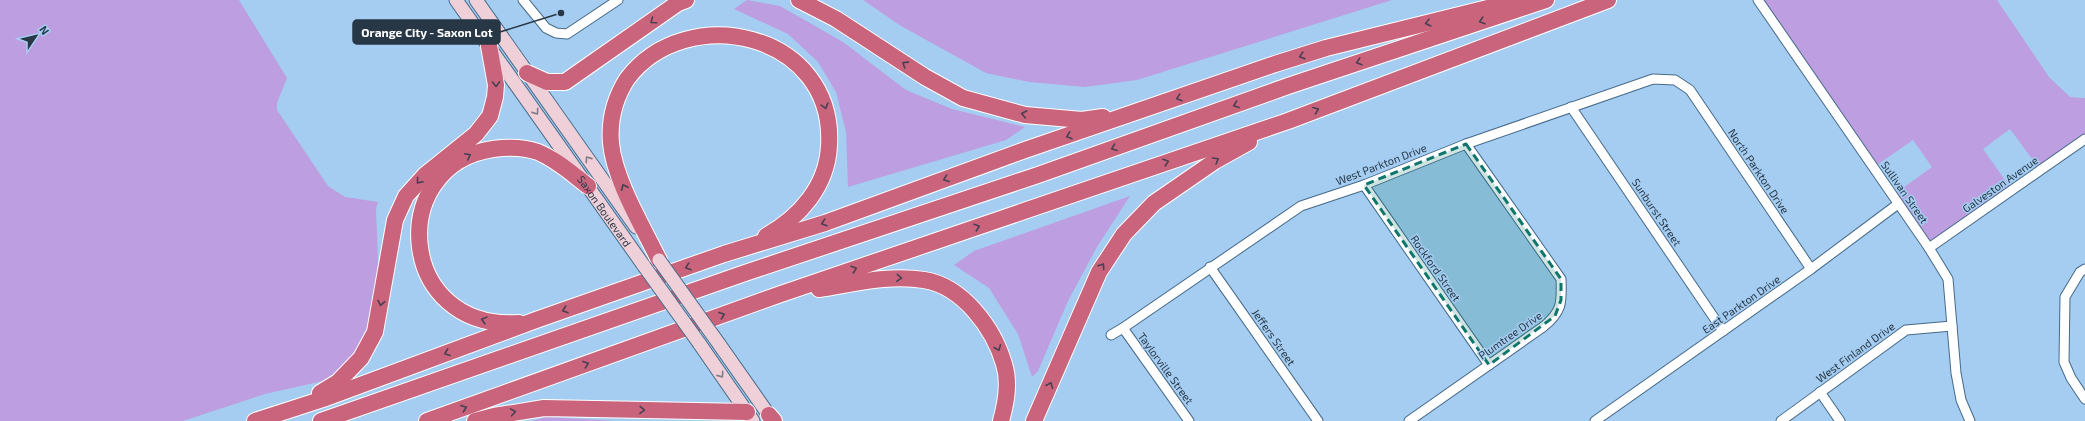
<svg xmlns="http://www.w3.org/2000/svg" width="2085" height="421" font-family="'Exo 2',sans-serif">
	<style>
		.green { fill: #bd9ee0 }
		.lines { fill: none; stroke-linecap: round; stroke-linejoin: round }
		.street-casing { stroke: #456a89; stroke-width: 11 }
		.secondary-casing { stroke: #456a89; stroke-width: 15 }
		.highway-casing { stroke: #fff; stroke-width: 18 }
		.street { stroke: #fff; stroke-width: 9 }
		.secondary { stroke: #efd0d8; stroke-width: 13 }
		.highway { stroke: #ca647d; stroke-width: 16 }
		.secondary-bridge-casing { stroke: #456a89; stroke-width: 15; stroke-linecap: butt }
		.secondary-bridge { stroke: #efd0d8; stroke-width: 13 }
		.oneway { stroke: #484051 }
		.oneway2 { stroke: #817c88 }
		.marked { fill: #0f766e; fill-opacity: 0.2; stroke: #0f766e; stroke-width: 3; stroke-dasharray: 8 5; stroke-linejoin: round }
		.labels { text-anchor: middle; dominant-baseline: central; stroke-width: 3; stroke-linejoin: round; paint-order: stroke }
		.street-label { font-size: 11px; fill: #273746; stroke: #a5cdf1 }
		.leader { fill: none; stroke: #273746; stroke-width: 1.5 }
		.callout-dot { fill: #273746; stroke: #a5cdf1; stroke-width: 1.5 }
		.callout { fill: #273746; stroke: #273746; stroke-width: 1.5 }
		.callout-label { font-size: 12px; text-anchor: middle; font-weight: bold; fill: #fff }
	</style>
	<rect width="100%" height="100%" fill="#a5cdf1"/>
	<g class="green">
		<path d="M0 0H239L287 78 277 103V110L328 186 345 197 378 202 376 209 378 262 374 304 363 339 350 363 323 381 265 394 183 421H0Z"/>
		<path d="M747 0 780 6 843 42 906 90 952 109 1025 127 1006 140 848 187 846 132 836 92 818 62 788 34 734 9Z"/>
		<path d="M863 0H1392L1137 80 1085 87 1029 82 986 73 901 26Z"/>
		<path d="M1763 0H1997L2049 77 2070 97 2085 98V135L2038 167 2010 129 1983 149 2010 187 1931 242 1896 193 1932 167 1913 140 1877 165Z"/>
		<path d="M1130 196 1097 247 1068 301 1038 371 1032 377 1018 334 989 288 954 265 974 251Z"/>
		<path d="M546 417 616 421H532Z"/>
	</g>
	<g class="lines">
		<defs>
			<g id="street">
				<path d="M523 0 546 28 556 33 567 34 618 0"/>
				<path d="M1758 0 1929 248 1948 279 1956 373 1961 400 1970 421"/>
				<path d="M1571 107 1723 331"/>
				<path d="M1364 185 1489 365"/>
				<path d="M1929 248 2085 139"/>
				<path d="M1210 267 1318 421"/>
				<path d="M2085 269 2080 272 2065 297 2064 362 2071 378 2085 399"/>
				<path d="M1123 328 1189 421"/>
				<path d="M1111 335 1123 328 1301 206 1364 185 1466 144 1653 79 1675 80 1690 90 1811 269"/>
				<path d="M1820 392 1840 421"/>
				<path d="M1409 421 1543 327C1562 312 1562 303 1561 279L1466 144"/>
				<path d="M1595 421 1811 269 1898 204"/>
				<path d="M1781 421 1906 330 1952 326"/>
			</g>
			<g id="secondary">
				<path id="s1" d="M456 0 644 266"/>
				<path d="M476 0 636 227"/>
				<path d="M699 343 753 421"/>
				<path d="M719 344 773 421"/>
			</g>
			<g id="highway">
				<path d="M799 0 836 19 925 77 963 98 1025 115 1082 120 1103 117"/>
				<path d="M527 73 547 82H565L678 3 686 0"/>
				<path d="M659 260C643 227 614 179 611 143 609 120 615 98 627 79 686 0 836 32 829 146 827 186 800 217 766 236"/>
				<path d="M819 289C853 284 889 274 924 280 963 286 994 329 1004 364 1010 383 1006 403 1001 421"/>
				<path d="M519 323C397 332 385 165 493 149 508 147 524 147 538 152 557 160 572 174 588 186"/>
				<path d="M320 393 338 382 361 358 375 332 395 220 406 196 425 175 476 134 490 116 495 97 496 85 489 46"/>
				<path d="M769 415 774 421"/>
				<path d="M255 421 323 399 536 320 724 254 825 223 1025 150 1275 64 1326 48 1520 0"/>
				<path d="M321 421 745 273 1038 175 1288 86 1546 0"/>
				<path d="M427 421 778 295 1288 121 1608 0"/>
				<path d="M475 421 494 416 544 408 747 412"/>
				<path d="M1034 421 1099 272 1124 234 1154 203 1215 161 1249 142"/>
			</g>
		</defs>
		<use href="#street" class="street-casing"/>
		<use href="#secondary" class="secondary-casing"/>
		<use href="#highway" class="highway-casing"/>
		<use href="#street" class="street"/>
		<use href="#secondary" class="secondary"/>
		<use href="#highway" class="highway"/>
		<defs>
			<g id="secondary-bridge">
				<path d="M659 260 719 344"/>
				<path d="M644 266 699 343"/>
			</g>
		</defs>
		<use href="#secondary-bridge" class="secondary-bridge-casing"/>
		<use href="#secondary-bridge" class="secondary-bridge"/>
	</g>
	<defs><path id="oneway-chevron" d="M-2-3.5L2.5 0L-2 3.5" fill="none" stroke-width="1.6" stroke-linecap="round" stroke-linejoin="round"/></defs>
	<g class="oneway">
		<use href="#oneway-chevron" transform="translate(653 21) rotate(145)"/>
		<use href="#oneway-chevron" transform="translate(1482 21) rotate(162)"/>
		<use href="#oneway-chevron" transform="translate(1428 23) rotate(166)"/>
		<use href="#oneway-chevron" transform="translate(1302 56) rotate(163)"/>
		<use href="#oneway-chevron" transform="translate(1359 62) rotate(162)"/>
		<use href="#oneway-chevron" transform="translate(905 64) rotate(-147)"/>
		<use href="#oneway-chevron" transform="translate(496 84) rotate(89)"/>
		<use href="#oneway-chevron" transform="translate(1179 98) rotate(161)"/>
		<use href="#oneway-chevron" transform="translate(1236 105) rotate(160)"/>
		<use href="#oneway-chevron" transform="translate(825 106) rotate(74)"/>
		<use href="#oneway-chevron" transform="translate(1316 110) rotate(-21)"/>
		<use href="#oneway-chevron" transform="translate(1024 114) rotate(-169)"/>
		<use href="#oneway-chevron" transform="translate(1069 136) rotate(161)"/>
		<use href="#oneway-chevron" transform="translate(1114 148) rotate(160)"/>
		<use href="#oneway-chevron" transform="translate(468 156) rotate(-26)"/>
		<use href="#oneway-chevron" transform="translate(1216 160) rotate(-31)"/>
		<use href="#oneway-chevron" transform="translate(1166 162) rotate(-19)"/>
		<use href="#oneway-chevron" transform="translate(946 179) rotate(160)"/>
		<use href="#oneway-chevron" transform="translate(419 181) rotate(131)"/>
		<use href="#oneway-chevron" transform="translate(624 187) rotate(-115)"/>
		<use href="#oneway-chevron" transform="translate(824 223) rotate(162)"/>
		<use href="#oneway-chevron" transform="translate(977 227) rotate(-19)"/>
		<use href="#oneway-chevron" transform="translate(1102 266) rotate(-56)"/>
		<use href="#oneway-chevron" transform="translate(688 267) rotate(161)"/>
		<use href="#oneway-chevron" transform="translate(854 269) rotate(-19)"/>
		<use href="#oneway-chevron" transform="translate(899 278) rotate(4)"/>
		<use href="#oneway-chevron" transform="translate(381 303) rotate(101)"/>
		<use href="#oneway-chevron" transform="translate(565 310) rotate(161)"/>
		<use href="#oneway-chevron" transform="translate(722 315) rotate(-20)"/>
		<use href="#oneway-chevron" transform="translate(484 320) rotate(-165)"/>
		<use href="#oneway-chevron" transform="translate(998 348) rotate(67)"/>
		<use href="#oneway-chevron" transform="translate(447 353) rotate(160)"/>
		<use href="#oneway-chevron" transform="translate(586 364) rotate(-20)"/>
		<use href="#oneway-chevron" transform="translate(1050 385) rotate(-67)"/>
		<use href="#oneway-chevron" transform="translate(464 408) rotate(-20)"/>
		<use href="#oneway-chevron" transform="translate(642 410) rotate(1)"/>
		<use href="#oneway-chevron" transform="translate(513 412) rotate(-10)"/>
	</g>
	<g class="oneway2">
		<use href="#oneway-chevron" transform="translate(536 112) rotate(55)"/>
		<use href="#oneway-chevron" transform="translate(588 159) rotate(-125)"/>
		<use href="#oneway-chevron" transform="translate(721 375) rotate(55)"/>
	</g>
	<path class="marked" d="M1466 144 1561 279V300L1555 316 1489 365 1364 185Z"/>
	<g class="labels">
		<g class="street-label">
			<text transform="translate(1381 164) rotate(-21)">West Parkton Drive</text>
			<text transform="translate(1759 171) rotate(56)">North Parkton Drive</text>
			<text transform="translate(2000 184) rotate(-35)">Galveston Avenue</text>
			<text transform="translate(1905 192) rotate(55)">Sullivan Street</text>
			<text stroke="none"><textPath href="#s1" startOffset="258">Saxon Boulevard</textPath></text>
			<text transform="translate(1657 212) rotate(56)">Sunburst Street</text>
			<text transform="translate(1436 268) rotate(55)">Rockford Street</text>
			<text transform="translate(1741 304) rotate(-35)">East Parkton Drive</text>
			<text transform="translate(1510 335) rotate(-35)">Plumtree Drive</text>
			<text transform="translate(1274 337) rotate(55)">Jeffers Street</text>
			<text transform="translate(1855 352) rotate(-36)">West Finland Drive</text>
			<text transform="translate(1166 368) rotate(54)">Taylorville Street</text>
		</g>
	</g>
	<path class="leader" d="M561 13L500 32"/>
	<circle class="callout-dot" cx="561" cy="13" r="4"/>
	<rect class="callout" x="353" y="20" width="147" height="24" rx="4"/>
	<g class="callout-label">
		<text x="427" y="37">Orange City - Saxon Lot</text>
	</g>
	<g transform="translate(36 36) rotate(55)" stroke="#a5cdf1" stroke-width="3" paint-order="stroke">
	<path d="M0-3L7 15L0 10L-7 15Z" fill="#273746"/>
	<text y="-6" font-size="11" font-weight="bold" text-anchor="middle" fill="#273746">N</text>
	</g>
</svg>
